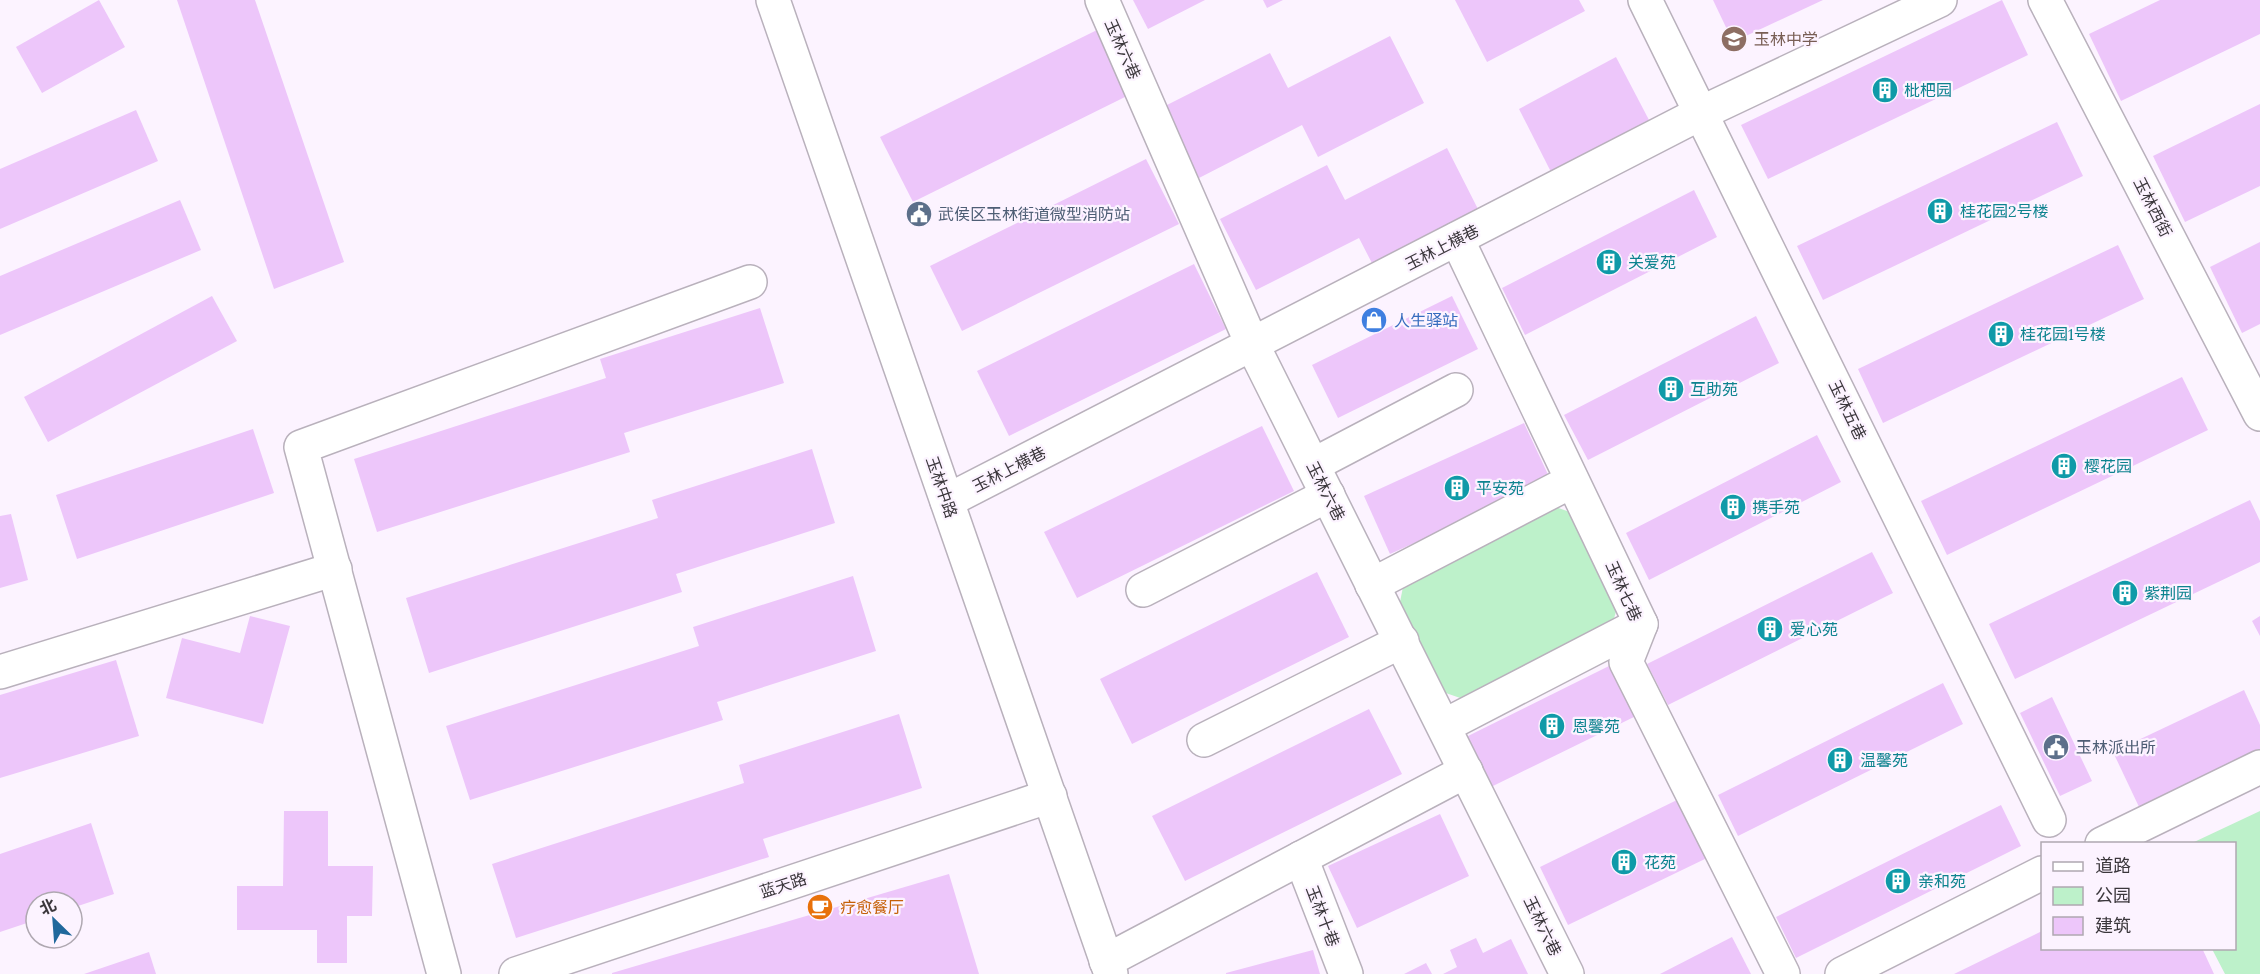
<svg xmlns="http://www.w3.org/2000/svg" width="2260" height="974" font-family="Lora,'Noto Sans SC',serif">
	<style>
		.green { fill: #bdf1ca }
		.building { fill: #edc6fa }
		.lines { fill: none; stroke-linecap: round; stroke-linejoin: round }
		.minor-casing { stroke: #b9b1bc; stroke-width: 36 }
		.major-casing { stroke: #b9b1bc; stroke-width: 36 }
		.minor { stroke: #fff; stroke-width: 33 }
		.major { stroke: #fff; stroke-width: 33 }
		.labels { text-anchor: middle; dominant-baseline: central; stroke-width: 4.5; stroke-linejoin: round; paint-order: stroke }
		.education-label { font-size: 16px; fill: #785e54; stroke: #fcf3ff; text-anchor: start }
		.street-label { font-size: 16px; fill: #3b373c; stroke: #fcf3ff }
		.culture-label { font-size: 16px; fill: #0d838f; stroke: #fcf3ff; text-anchor: start }
		.service-label { font-size: 16px; fill: #4e5e75; stroke: #fcf3ff; text-anchor: start }
		.shop-label { font-size: 16px; fill: #366cbe; stroke: #fcf3ff; text-anchor: start }
		.food-label { font-size: 16px; fill: #c56008; stroke: #fcf3ff; text-anchor: start }
	</style>
	<rect width="100%" height="100%" fill="#fcf3ff"/>
	<g class="green">
		<path d="M1553 506 1578 515 1619 601 1613 622 1463 699 1443 692 1400 602 1404 582Z"/>
		<path d="M2260 811V974H2225L2212 949 2234 948V844L2192 843Z"/>
	</g>
	<g class="building">
		<path d="M99 0 125 47 42 93 16 47Z"/>
		<path d="M177 0H255L344 262 274 289Z"/>
		<path d="M1133 0H1205L1148 29Z"/>
		<path d="M1263 0H1283L1267 8Z"/>
		<path d="M1455 0H1579L1585 11 1487 62Z"/>
		<path d="M1713 0H1823L1733 42Z"/>
		<path d="M2002 0 2028 55 1768 179 1741 125Z"/>
		<path d="M2160 0H2260V34L2121 101 2089 34Z"/>
		<path d="M1097 30 1129 95 913 202 880 137Z"/>
		<path d="M1390 36 1424 103 1318 157 1302 125 1199 178 1163 107 1270 53 1288 88Z"/>
		<path d="M1616 57 1649 120 1551 172 1519 109Z"/>
		<path d="M2260 104V186L2185 222 2153 156Z"/>
		<path d="M136 110 158 161 0 229V169Z"/>
		<path d="M2057 122 2083 176 1823 300 1797 246Z"/>
		<path d="M1447 148 1481 215 1375 269 1359 238 1256 290 1220 219 1327 165 1345 200Z"/>
		<path d="M1146 159 1179 224 962 331 930 266Z"/>
		<path d="M1694 190 1717 237 1525 335 1502 288Z"/>
		<path d="M180 200 201 250 0 335V276Z"/>
		<path d="M2260 242V324L2242 333 2210 267Z"/>
		<path d="M2118 245 2144 299 1883 423 1858 369Z"/>
		<path d="M1194 264 1226 329 1009 436 977 371Z"/>
		<path d="M212 296 237 341 48 442 24 397Z"/>
		<path d="M1452 296 1478 349 1338 418 1312 365Z"/>
		<path d="M760 308 784 383 624 433 630 452 377 532 354 459 606 378 600 359Z"/>
		<path d="M1756 316 1779 363 1588 460 1564 415Z"/>
		<path d="M2182 377 2208 430 1947 555 1921 501Z"/>
		<path d="M1524 423 1551 481 1390 554 1364 496Z"/>
		<path d="M1262 426 1294 491 1077 598 1044 532Z"/>
		<path d="M253 429 274 493 77 559 56 495Z"/>
		<path d="M1817 435 1841 482 1649 580 1626 533Z"/>
		<path d="M812 449 835 523 676 574 682 592 429 673 406 598 658 518 652 500Z"/>
		<path d="M2250 500 2260 521V562L2015 679 1989 624Z"/>
		<path d="M11 514 28 580 0 588V516Z"/>
		<path d="M1872 552 1893 593 1668 705 1647 664Z"/>
		<path d="M1317 572 1349 637 1132 744 1100 679Z"/>
		<path d="M853 576 876 651 717 702 723 720 470 800 446 726 699 646 693 627Z"/>
		<path d="M250 616 290 626 263 724 166 698 182 638 240 653Z"/>
		<path d="M2260 616V636L2252 621Z"/>
		<path d="M116 660 139 736 0 778V695Z"/>
		<path d="M1613 664 1638 715 1491 787 1466 737Z"/>
		<path d="M1943 683 1963 724 1738 836 1718 795Z"/>
		<path d="M2244 690 2260 725V753L2140 809 2113 752Z"/>
		<path d="M2052 697 2092 781 2060 796 2020 713Z"/>
		<path d="M1369 709 1402 774 1185 881 1152 816Z"/>
		<path d="M899 714 922 788 763 839 769 857 516 938 492 864 744 783 739 765Z"/>
		<path d="M1679 799 1707 858 1568 925 1540 867Z"/>
		<path d="M2001 805 2021 846 1796 958 1776 917Z"/>
		<path d="M284 811H328V866H373L372 916H347V963H317V930H237V886H283Z"/>
		<path d="M1440 814 1469 876 1357 928 1328 866Z"/>
		<path d="M91 823 114 894 72 908V902H36V920L0 932V854Z"/>
		<path d="M949 874 979 974H612V973Z"/>
		<path d="M2042 931V948H2202L2214 974H1954Z"/>
		<path d="M1732 937 1751 974H1660Z"/>
		<path d="M1476 938 1483 953 1511 939 1528 974H1443L1457 967 1450 950Z"/>
		<path d="M1313 950 1320 974H1226V973Z"/>
		<path d="M149 952 156 974H84Z"/>
		<path d="M1426 963 1432 974H1404Z"/>
	</g>
	<g class="lines">
		<defs>
			<g id="minor">
				<path d="M1102 0 1252 344 1567 974"/>
				<path d="M1645 0 2049 820"/>
				<path d="M2045 0 2260 414"/>
				<path d="M1457 239 1641 624 1626 662 1783 974"/>
				<path d="M1313 465 1456 390"/>
				<path d="M947 501 1701 113 1940 0"/>
				<path d="M1372 585 1572 481"/>
				<path d="M1143 590 1328 495"/>
				<path d="M0 672 335 569"/>
				<path d="M1444 726 1641 624"/>
				<path d="M1204 740 1402 641"/>
				<path d="M2102 844 2260 767"/>
				<path d="M1301 858 1346 974"/>
				<path d="M1106 961 1466 771"/>
				<path d="M444 974 301 447 750 282"/>
				<path d="M516 974 1050 796"/>
				<path d="M1842 974 2042 873"/>
			</g>
			<path id="major" d="M773 0 1111 974"/>
		</defs>
		<use href="#minor" class="minor-casing"/>
		<use href="#major" class="major-casing"/>
		<use href="#minor" class="minor"/>
		<use href="#major" class="major"/>
	</g>
	<defs>
		<symbol id="school-disc" viewBox="-11 -11 22 22"><circle r="9.5" fill="#8d6e63" stroke="#fcf3ff"/><path d="M0-5L7-2L0 1L-7-2ZM-4 1L0 2.5L4 1V4Q0 6-4 4Z" fill="#fff"/></symbol>
		<symbol id="building-disc" viewBox="-11 -11 22 22"><circle r="9.5" fill="#0f9aa8" stroke="#fcf3ff"/><path d="M-4-6H4V6H1V3H-1V6H-4ZM-2.5-4.3h1.7v1.8h-1.7ZM.8-4.3h1.7v1.8H.8ZM-2.5-1h1.7V.8h-1.7ZM.8-1h1.7V.8H.8Z" fill="#fff"/></symbol>
		<symbol id="civic-disc" viewBox="-11 -11 22 22"><circle r="9.5" fill="#5c6f8a" stroke="#fcf3ff"/><path d="M-.6-6.5H3V-4.5H.6V-3L4-1V1h2V6H-6V1h2V-1L-.6-3ZM-1.2 2.5V6h2.4V2.5Z" fill="#fff"/></symbol>
		<symbol id="shop-disc" viewBox="-11 -11 22 22"><circle r="9.5" fill="#3f7fe0" stroke="#fcf3ff"/><path d="M-5-2.5h2.3a2.7 3.5 0 0 1 5.4 0H5L5.5 6h-11ZM-1.5-2.5h3a1.5 2.3 0 0 0-3 0Z" fill="#fff"/></symbol>
		<symbol id="cafe-disc" viewBox="-11 -11 22 22"><circle r="9.5" fill="#e8710a" stroke="#fcf3ff"/><path d="M-5.5-4.5H6V0H3Q3 3.5 0 3.5H-2.5Q-5.5 3.5-5.5 0ZM3-3.2v2h1.7v-2ZM-6 4.5H4V6H-6Z" fill="#fff"/></symbol>
	</defs>
	<g fill-rule="evenodd">
		<use href="#school-disc" x="1719" y="24" width="30" height="30"/>
		<use href="#building-disc" x="1870" y="75" width="30" height="30"/>
		<use href="#building-disc" x="1925" y="196" width="30" height="30"/>
		<use href="#civic-disc" x="904" y="199" width="30" height="30"/>
		<use href="#building-disc" x="1594" y="247" width="30" height="30"/>
		<use href="#shop-disc" x="1359" y="305" width="30" height="30"/>
		<use href="#building-disc" x="1986" y="319" width="30" height="30"/>
		<use href="#building-disc" x="1656" y="374" width="30" height="30"/>
		<use href="#building-disc" x="2049" y="451" width="30" height="30"/>
		<use href="#building-disc" x="1442" y="473" width="30" height="30"/>
		<use href="#building-disc" x="1718" y="492" width="30" height="30"/>
		<use href="#building-disc" x="2110" y="578" width="30" height="30"/>
		<use href="#building-disc" x="1755" y="614" width="30" height="30"/>
		<use href="#building-disc" x="1537" y="711" width="30" height="30"/>
		<use href="#civic-disc" x="2041" y="732" width="30" height="30"/>
		<use href="#building-disc" x="1825" y="745" width="30" height="30"/>
		<use href="#building-disc" x="1609" y="847" width="30" height="30"/>
		<use href="#building-disc" x="1883" y="866" width="30" height="30"/>
		<use href="#cafe-disc" x="805" y="892" width="30" height="30"/>
	</g>
	<g class="labels">
		<g class="education-label">
			<text x="1754" y="39">玉林中学</text>
		</g>
		<g class="street-label">
			<text transform="translate(1123 49) rotate(66)">玉林六巷</text>
			<text transform="translate(2153 207) rotate(63)">玉林西街</text>
			<text transform="translate(1442 247) rotate(-27)">玉林上横巷</text>
			<text transform="translate(1848 410) rotate(64)">玉林五巷</text>
			<text transform="translate(1009 469) rotate(-27)">玉林上横巷</text>
			<text transform="translate(942 487) rotate(71)">玉林中路</text>
			<text transform="translate(1326 491) rotate(63)">玉林六巷</text>
			<text transform="translate(1624 591) rotate(66)">玉林七巷</text>
			<text transform="translate(783 885) rotate(-18)">蓝天路</text>
			<text transform="translate(1323 916) rotate(69)">玉林十巷</text>
			<text transform="translate(1543 926) rotate(64)">玉林六巷</text>
		</g>
		<g class="culture-label">
			<text x="1904" y="90">枇杷园</text>
			<text x="1960" y="211">桂花园2号楼</text>
			<text x="1628" y="262">关爱苑</text>
			<text x="2020" y="334">桂花园1号楼</text>
			<text x="1690" y="389">互助苑</text>
			<text x="2084" y="466">樱花园</text>
			<text x="1476" y="488">平安苑</text>
			<text x="1752" y="507">携手苑</text>
			<text x="2144" y="593">紫荆园</text>
			<text x="1790" y="629">爱心苑</text>
			<text x="1572" y="726">恩馨苑</text>
			<text x="1860" y="760">温馨苑</text>
			<text x="1644" y="862">花苑</text>
			<text x="1918" y="881">亲和苑</text>
		</g>
		<g class="service-label">
			<text x="938" y="214">武侯区玉林街道微型消防站</text>
			<text x="2076" y="747">玉林派出所</text>
		</g>
		<g class="shop-label">
			<text x="1394" y="320">人生驿站</text>
		</g>
		<g class="food-label">
			<text x="840" y="907">疗愈餐厅</text>
		</g>
	</g>
	<rect x="2041" y="842" width="195" height="108" fill="#fcf3ff" stroke="#afa8b1" stroke-width="1.5"/>
	<rect x="2053" y="862" width="30" height="9" fill="#ffffff" stroke="#afa8b1" stroke-width="1.5"/>
	<text x="2095" y="872" font-size="18" fill="#3b373c">道路</text>
	<rect x="2053" y="887" width="30" height="18" fill="#bdf1ca" stroke="#afa8b1" stroke-width="1.5"/>
	<text x="2095" y="902" font-size="18" fill="#3b373c">公园</text>
	<rect x="2053" y="917" width="30" height="18" fill="#edc6fa" stroke="#afa8b1" stroke-width="1.5"/>
	<text x="2095" y="932" font-size="18" fill="#3b373c">建筑</text>
	<g transform="translate(54 920) rotate(335)"><circle r="28" fill="#fcf3ff" stroke="#afa8b1" stroke-width="1.5"/>
	<path d="M0-4.5L10 22L0 15L-10 22Z" fill="#20689c"/>
	<text y="-9" font-size="16" font-weight="bold" text-anchor="middle" fill="#3b373c">北</text>
	</g>
</svg>
